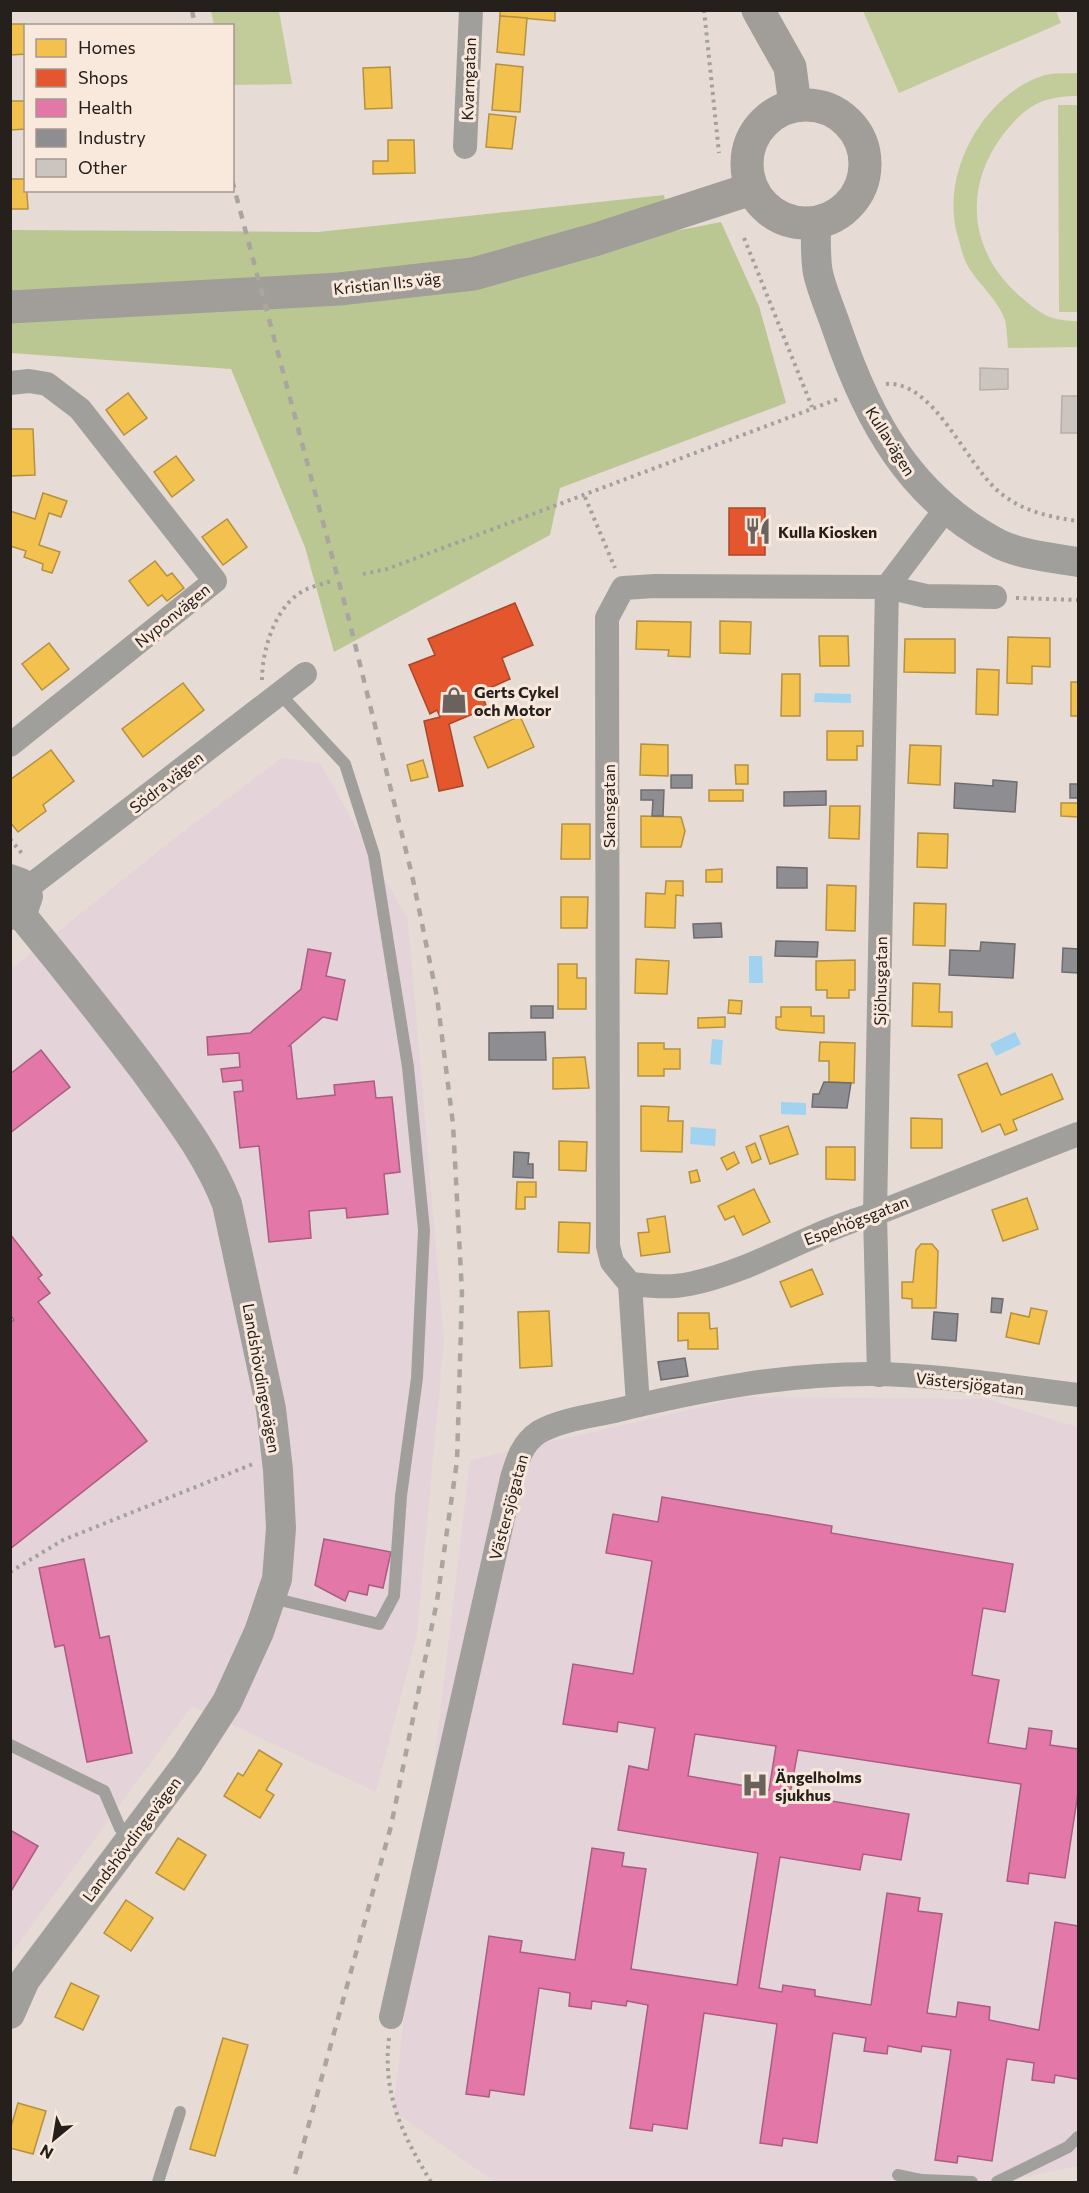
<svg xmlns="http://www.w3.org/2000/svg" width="1089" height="2193" font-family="Commissioner,sans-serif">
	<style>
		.medical { fill: #e4d4d9 }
		.green { fill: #c1cc9a }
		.forest { fill: #bbc792 }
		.water { fill: #a1d2f0 }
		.homes { fill: #f2c14e; stroke: #b5913f; stroke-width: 1.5 }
		.shops { fill: #e4572e; stroke: #ab4629; stroke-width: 1.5 }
		.health { fill: #e377a8; stroke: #aa5d7e; stroke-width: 1.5; fill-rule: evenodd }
		.industry { fill: #8d8d92; stroke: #6e6c6f; stroke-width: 1.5 }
		.building { fill: #ccc4bf; stroke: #b6afa9; stroke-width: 1.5 }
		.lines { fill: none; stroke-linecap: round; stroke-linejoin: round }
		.path { stroke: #a4a09c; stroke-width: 4; stroke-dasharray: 3 4.5; stroke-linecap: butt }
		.service { stroke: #a19f9c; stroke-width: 12 }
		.minor { stroke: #a19f9c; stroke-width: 24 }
		.tertiary { stroke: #a19f9c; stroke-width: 30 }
		.secondary { stroke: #a19d99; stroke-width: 33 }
		.rail { stroke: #aaa5a0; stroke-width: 4.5; stroke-dasharray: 8 8; stroke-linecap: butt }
		.labels { text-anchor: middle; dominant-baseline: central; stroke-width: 6; stroke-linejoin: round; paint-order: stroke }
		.street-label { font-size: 16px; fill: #26201c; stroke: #f9e8dc }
		.poi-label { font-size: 16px; font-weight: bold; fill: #26201c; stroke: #f9e8dc; text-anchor: start }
	</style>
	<rect width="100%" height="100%" fill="#e6dcd5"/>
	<g class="medical">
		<path d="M282 758 320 763 408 920 444 1341 417 1635 376 1792 192 1706 11 1954V969L171 841Z"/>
		<path d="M745 1397 986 1399 1078 1427V2166L1000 2182H495L393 2111 470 1460Z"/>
	</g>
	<g class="green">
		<path d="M211 11H279L292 84 233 85 232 26 214 25Z"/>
		<path d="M863 11H1056L1061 23 899 93Z"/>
		<path d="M1078 73V96C1042 96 1025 106 1002 136 962 190 970 254 1022 298 1042 315 1051 321 1078 321V347L1008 348C1007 339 1007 328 1005 320 999 302 981 286 971 271 964 262 961 248 958 237 939 176 982 96 1042 76 1053 72 1067 74 1078 73Z"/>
		<path d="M1058 105H1078V312H1059Z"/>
	</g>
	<path class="forest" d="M664 195 670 232 721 222 759 306 786 403 560 488 550 535 334 652 305 547 231 369 11 353 10 230 318 232Z"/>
	<g class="water">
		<path d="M815 693 851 694V703L814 702Z"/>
		<path d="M749 956H762L763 983H749Z"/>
		<path d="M1015 1032 1021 1044 996 1056 990 1044Z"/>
		<path d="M712 1039 723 1040 721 1065 710 1064Z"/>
		<path d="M781 1102 806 1103V1115L781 1114Z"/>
		<path d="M691 1127 716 1129 715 1146 690 1144Z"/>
	</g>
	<g class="homes">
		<path d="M500 10H555V21L500 16Z"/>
		<path d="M500 16 527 18 524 55 497 52Z"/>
		<path d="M10 24H25L26 54 10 55Z"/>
		<path d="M496 64 523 67 520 112 492 110Z"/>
		<path d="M390 67 392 108 365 109 363 68Z"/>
		<path d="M10 101H26V129L10 130Z"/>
		<path d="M489 114 516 117 512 149 486 147Z"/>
		<path d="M388 140H414L415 173 373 174V161H388Z"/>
		<path d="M10 179H26L28 209H10Z"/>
		<path d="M128 393 147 418 124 435 106 410Z"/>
		<path d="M10 429H33L35 475 10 476Z"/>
		<path d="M176 456 194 480 172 497 154 472Z"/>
		<path d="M43 493 67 501 61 517 49 513 39 545 60 552 52 573 42 570 43 564 24 557 26 551 10 546V511L35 519Z"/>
		<path d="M227 519 247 547 223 565 202 537Z"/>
		<path d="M155 561 167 576 172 573 184 588 167 601 162 595 148 606 129 581Z"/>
		<path d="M637 621 691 622 690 657 668 656 669 650 636 649Z"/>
		<path d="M720 621 751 622 750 654 720 653Z"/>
		<path d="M819 636H848L849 666H820Z"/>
		<path d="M1008 637 1050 638V667L1032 666V684L1007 683Z"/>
		<path d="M905 639H955V673L904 672Z"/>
		<path d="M49 643 69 669 42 690 22 664Z"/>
		<path d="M977 669 999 670 998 715 976 714Z"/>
		<path d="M782 674H800V716H781Z"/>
		<rect x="1071" y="682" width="7" height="34"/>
		<path d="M183 683 204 710 143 757 122 729Z"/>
		<path d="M520 716 534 747 488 768 474 737Z"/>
		<path d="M827 731H863V746H857V760H827Z"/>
		<path d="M641 744 668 745V776L640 775Z"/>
		<path d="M910 745 941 746 940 785 908 783Z"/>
		<path d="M51 750 74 781 43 805 46 811 18 832 10 822V780Z"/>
		<path d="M423 760 428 777 411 781 407 765Z"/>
		<path d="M735 765H748V784H736Z"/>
		<rect x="709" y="790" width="34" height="11"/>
		<path d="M1061 803H1078V817L1061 816Z"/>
		<path d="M830 806H860L859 839 829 838Z"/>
		<path d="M641 816 681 817 685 831 681 847H641Z"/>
		<path d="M562 824H590V859H561Z"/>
		<path d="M918 833 948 834 947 868 917 867Z"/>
		<path d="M722 869V882H706V870Z"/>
		<path d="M666 881H683V896L676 895 675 928 645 927 646 893 665 894Z"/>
		<path d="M827 885 856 886 855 931 826 930Z"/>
		<path d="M561 897H588L587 928H561Z"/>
		<path d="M914 903 946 904 945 946 913 945Z"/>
		<path d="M636 959 669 961 667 994 635 993Z"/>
		<path d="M855 960V990H849V998H827V990H816V961Z"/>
		<path d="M558 964H577V978H586V1009H558Z"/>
		<path d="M913 983 940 984 939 1012H952V1027L912 1026Z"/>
		<path d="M729 1000 742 1001 741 1014 728 1013Z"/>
		<path d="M781 1007H811V1016H824V1033L780 1030 776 1028V1017H781Z"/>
		<path d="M725 1017V1027L698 1028V1018Z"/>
		<path d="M820 1042 855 1043 854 1083 829 1082V1061H819Z"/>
		<path d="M638 1043H664V1049H680V1069H664V1076H638Z"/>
		<path d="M585 1057 589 1088 553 1089V1058Z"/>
		<path d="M987 1063 1001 1095 1052 1074 1063 1099 1013 1120 1017 1130 1005 1135 1000 1124 982 1132 958 1075Z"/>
		<path d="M641 1106 669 1107 668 1121H683L682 1152 641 1151Z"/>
		<path d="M911 1118 942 1119V1148H911Z"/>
		<path d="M788 1126 798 1154 770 1164 760 1136Z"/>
		<path d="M559 1141 587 1142 586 1171 559 1170Z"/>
		<path d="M755 1143 761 1159 752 1163 746 1147Z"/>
		<path d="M826 1147H855V1180L826 1179Z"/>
		<path d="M734 1152 739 1163 727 1170 721 1158Z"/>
		<path d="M697 1170 700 1181 691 1183 689 1172Z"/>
		<path d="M517 1182H536V1197H525V1209H516Z"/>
		<path d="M754 1189 770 1222 743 1235 734 1216 725 1220 718 1206Z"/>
		<path d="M1027 1198 1038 1229 1003 1241 992 1210Z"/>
		<path d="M665 1216 670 1252 641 1256 638 1233 649 1232 647 1219Z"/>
		<path d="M559 1222 590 1223 589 1253 558 1252Z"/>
		<path d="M921 1244H932L938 1251 936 1308H912V1299L902 1298V1282H913L916 1250Z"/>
		<path d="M812 1269 823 1294 791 1307 780 1282Z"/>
		<path d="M1031 1308 1047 1311 1039 1344 1006 1337 1011 1313 1029 1317Z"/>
		<path d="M549 1311 552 1366 520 1368 518 1312Z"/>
		<path d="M678 1313H709L710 1329 717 1328 718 1349H688V1340L678 1341Z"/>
		<path d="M259 1750 282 1764 266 1790 274 1795 260 1818 224 1796 238 1773 243 1776Z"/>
		<path d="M178 1838 206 1855 184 1890 156 1873Z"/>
		<path d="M126 1900 153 1918 131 1951 104 1933Z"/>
		<path d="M71 1983 99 1996 83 2030 55 2017Z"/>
		<path d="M223 2038 248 2045 215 2156 190 2149Z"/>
		<path d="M18 2103 46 2111 33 2154 10 2148V2130Z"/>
	</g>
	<g class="shops">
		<rect x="729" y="508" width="36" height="47"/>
		<path d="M515 603 533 645 502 658 510 679 481 692 487 708 449 724 463 786 439 791 424 721 440 717 437 710 430 714 409 665 435 655 428 639Z"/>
	</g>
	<g class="health">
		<path d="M308 949 331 953 326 976 345 980 337 1020 323 1017 289 1046H291L297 1099 335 1095 334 1085 374 1081 376 1098 392 1097 400 1172 384 1174 388 1214 347 1218 346 1208 309 1211 311 1238 269 1242 259 1146 240 1148 234 1092 243 1091 242 1080 223 1082 221 1069 240 1067 239 1053 208 1055 207 1037 250 1033 301 989Z"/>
		<path d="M41 1050 70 1087 10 1133V1074Z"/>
		<path d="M10 1234 42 1275 38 1278 50 1293 38 1302 147 1441 10 1549V1323L14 1320 10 1315Z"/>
		<path d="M662 1497 832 1526 831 1533 1013 1564 1005 1612 983 1608 972 1675 999 1680 988 1743 1026 1749 1029 1728 1052 1731 1050 1745 1078 1749V1793L1065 1878 1029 1873 1028 1884 1007 1881 1021 1784 798 1750 790 1794 909 1814 901 1860 863 1854 860 1870 780 1857 759 1988 782 1992 783 1985 815 1990V1996L871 2005 887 1893 920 1898 918 1911 942 1914 927 2013 956 2017 958 2002 990 2007 989 2020 1039 2030 1055 1922 1078 1926V2079L1055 2075 1054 2083 1032 2080 1034 2063 1007 2059 992 2161 958 2156 957 2163 935 2160 951 2050 922 2046 921 2052 888 2046 887 2054 864 2051 866 2038 833 2033 817 2143 783 2138 782 2146 760 2143 777 2024 704 2013 687 2129 653 2124 652 2131 630 2128 648 2005 627 2001 626 2006 592 2001 591 2009 569 2006 570 1993 539 1988 524 2095 490 2090 489 2097 466 2094 489 1936 522 1941 520 1952 575 1960 592 1848 624 1853 622 1866 646 1869 631 1969 737 1985 758 1853 618 1830 629 1766 648 1770 655 1728 618 1722 617 1732 563 1724 573 1664 633 1674 652 1561 606 1553 613 1514 658 1522ZM695 1734 776 1746 769 1790 688 1776Z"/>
		<path d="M324 1539 391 1552 383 1588 369 1585 367 1595 349 1591 345 1601 315 1585Z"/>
		<path d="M84 1559 100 1638 109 1636 132 1753 87 1762 64 1645 55 1647 39 1568Z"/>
		<path d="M10 1830 38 1846 10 1893Z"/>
	</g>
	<g class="industry">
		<rect x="671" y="775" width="21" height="13"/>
		<path d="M993 780 1017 782 1015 812 954 808 955 783 993 786Z"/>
		<rect x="1070" y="784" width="8" height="14"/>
		<path d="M641 790H664L663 816H652L653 800H641Z"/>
		<path d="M826 791V805L784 806V792Z"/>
		<path d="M777 867 807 868V888H777Z"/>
		<path d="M721 923 722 937 694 938 693 924Z"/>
		<path d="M776 941 818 942 817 957 775 956Z"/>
		<path d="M981 942 1015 944 1013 978 949 975 950 950 980 951Z"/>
		<path d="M1063 948 1078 949V973L1062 972Z"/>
		<rect x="531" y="1006" width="22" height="12"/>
		<path d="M545 1032 546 1060H489V1033Z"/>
		<path d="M824 1082 851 1083 847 1108 812 1107 813 1094H819Z"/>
		<path d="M514 1152 529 1153 528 1164H533V1178L513 1177Z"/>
		<path d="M992 1298 1003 1299 1001 1313 991 1312Z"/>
		<path d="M934 1312 958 1314 956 1341 932 1339Z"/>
		<path d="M685 1358 688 1376 661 1380 658 1362Z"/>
	</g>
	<g class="building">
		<path d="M980 368 1008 369V389L980 390Z"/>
		<path d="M1062 396H1078V433H1061Z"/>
	</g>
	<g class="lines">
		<g class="path">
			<path d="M704 10 719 153"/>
			<path d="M744 238 812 407"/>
			<path d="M886 384C933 380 965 462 998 491 1021 511 1049 517 1078 521"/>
			<path d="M585 497 615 568"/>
			<path d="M363 574 387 569 838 399"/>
			<path d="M1016 598 1078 600"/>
			<path d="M262 680C262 650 275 605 305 590 313 586 323 584 332 581"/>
			<path d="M10 839 24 856"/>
			<path d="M10 1572 63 1540 253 1464"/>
			<path d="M389 2038C382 2094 403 2136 431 2182"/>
		</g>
		<g class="service">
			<path d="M272 1598 379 1624 394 1596 401 1496 417 1378 424 1230 408 1067 374 855 345 764 280 694"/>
			<path d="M10 1745 104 1791 120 1828 131 1837"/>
			<path d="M898 2175 922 2180 972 2182"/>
			<path d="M158 2182 180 2112"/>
			<path d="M997 2182 1068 2147 1078 2137"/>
		</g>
		<g class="minor">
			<path d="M465 147 471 10"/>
			<path d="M10 383 29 381 47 384 80 409 215 581 10 745"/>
			<path d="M26 889 305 674"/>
			<path d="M630 1284 612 1262 608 1246 607 618 623 588 655 586 887 587 945 510"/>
			<path d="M630 1284C650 1286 670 1288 689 1284 752 1272 812 1231 875 1214L1078 1134"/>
			<path d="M630 1284 638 1405"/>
			<path d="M879 1375 875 1214 887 587 926 596 995 597"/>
			<path d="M391 2017 512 1478C517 1461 522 1443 539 1432 562 1419 593 1416 618 1410 702 1390 783 1374 870 1374 936 1374 1012 1387 1078 1395"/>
		</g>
		<g class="tertiary">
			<path d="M816 223C816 239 815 257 818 273 822 291 831 311 837 329 868 420 910 498 999 544 1022 555 1053 558 1078 562"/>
			<path d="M10 879 21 883 28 896 24 908 10 915"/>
			<path d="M10 2014 25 1980 187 1764 227 1702 259 1632 277 1579 281 1528 278 1470 271 1409 227 1204C208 1155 176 1114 145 1071 104 1017 62 964 19 912"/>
		</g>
		<g class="secondary">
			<path d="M758 10 790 67 795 105"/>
			<circle cx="806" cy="164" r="59"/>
			<path d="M10 307 339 289 473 274 594 240 751 189"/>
		</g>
		<g class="rail">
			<path d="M192 10 195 26"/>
			<path d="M232 180 349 620 412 875 437 997 453 1124 462 1293 457 1461 437 1601 391 1826 293 2182"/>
		</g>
	</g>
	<defs>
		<symbol id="restaurant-bare" viewBox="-9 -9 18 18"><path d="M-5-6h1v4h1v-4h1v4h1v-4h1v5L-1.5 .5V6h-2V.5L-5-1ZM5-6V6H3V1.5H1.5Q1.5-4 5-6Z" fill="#69625d" stroke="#f9e8dc" stroke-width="2.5" paint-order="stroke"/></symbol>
		<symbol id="shop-bare" viewBox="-9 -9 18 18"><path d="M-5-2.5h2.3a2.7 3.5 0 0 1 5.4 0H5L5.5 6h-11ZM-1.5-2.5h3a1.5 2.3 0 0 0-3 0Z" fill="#69625d" stroke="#f9e8dc" stroke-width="2.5" paint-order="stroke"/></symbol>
		<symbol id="hospital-bare" viewBox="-9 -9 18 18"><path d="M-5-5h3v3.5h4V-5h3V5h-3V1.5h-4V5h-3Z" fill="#69625d" stroke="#f9e8dc" stroke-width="2.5" paint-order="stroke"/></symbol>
	</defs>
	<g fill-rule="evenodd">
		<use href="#restaurant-bare" x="739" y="512" width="38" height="38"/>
		<use href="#shop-bare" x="435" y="681" width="38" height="38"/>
		<use href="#hospital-bare" x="736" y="1766" width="38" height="38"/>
	</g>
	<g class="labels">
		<g class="street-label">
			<text transform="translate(468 79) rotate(-88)">Kvarngatan</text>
			<text transform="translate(387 283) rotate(-6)">Kristian II:s väg</text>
			<text transform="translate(891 441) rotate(58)">Kullavägen</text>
			<text transform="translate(172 615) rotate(-39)">Nyponvägen</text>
			<text transform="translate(166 782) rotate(-38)">Södra vägen</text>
			<text transform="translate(608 806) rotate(-90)">Skansgatan</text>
			<text transform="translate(880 981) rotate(-89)">Sjöhusgatan</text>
			<text transform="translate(856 1220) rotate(-21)">Espehögsgatan</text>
			<text transform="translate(262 1378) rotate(80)">Landshövdingevägen</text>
			<text transform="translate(970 1383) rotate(6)">Västersjögatan</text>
			<text transform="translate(508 1507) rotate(-75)">Västersjögatan</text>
			<text transform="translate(131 1839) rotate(-53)">Landshövdingevägen</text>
		</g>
		<g class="poi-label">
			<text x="778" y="531">Kulla Kiosken</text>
			<text x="474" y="691">Gerts Cykel<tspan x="474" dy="18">och Motor</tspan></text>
			<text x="775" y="1776">Ängelholms<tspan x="775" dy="18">sjukhus</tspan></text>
		</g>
	</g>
	<rect width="1089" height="2193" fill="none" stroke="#26201c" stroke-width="24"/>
	<rect x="24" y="24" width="210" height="168" fill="#f9e8dc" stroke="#a5988f" stroke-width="1.5"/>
	<rect x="36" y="39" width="30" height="18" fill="#f2c14e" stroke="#a5988f" stroke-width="1.5"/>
	<text x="78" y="54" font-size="18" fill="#26201c">Homes</text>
	<rect x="36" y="69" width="30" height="18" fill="#e4572e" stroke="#a5988f" stroke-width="1.5"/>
	<text x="78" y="84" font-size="18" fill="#26201c">Shops</text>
	<rect x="36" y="99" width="30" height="18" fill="#e377a8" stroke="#a5988f" stroke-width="1.5"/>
	<text x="78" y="114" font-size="18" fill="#26201c">Health</text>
	<rect x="36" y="129" width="30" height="18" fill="#8d8d92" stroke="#a5988f" stroke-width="1.5"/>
	<text x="78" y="144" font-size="18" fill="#26201c">Industry</text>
	<rect x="36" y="159" width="30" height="18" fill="#ccc4bf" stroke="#a5988f" stroke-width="1.5"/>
	<text x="78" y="174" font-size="18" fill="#26201c">Other</text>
	<g transform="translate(54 2139) rotate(210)" stroke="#f9e8dc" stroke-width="4.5" paint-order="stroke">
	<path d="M0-4.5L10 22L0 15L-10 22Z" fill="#26201c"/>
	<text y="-9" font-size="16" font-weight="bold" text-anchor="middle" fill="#26201c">N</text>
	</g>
</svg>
